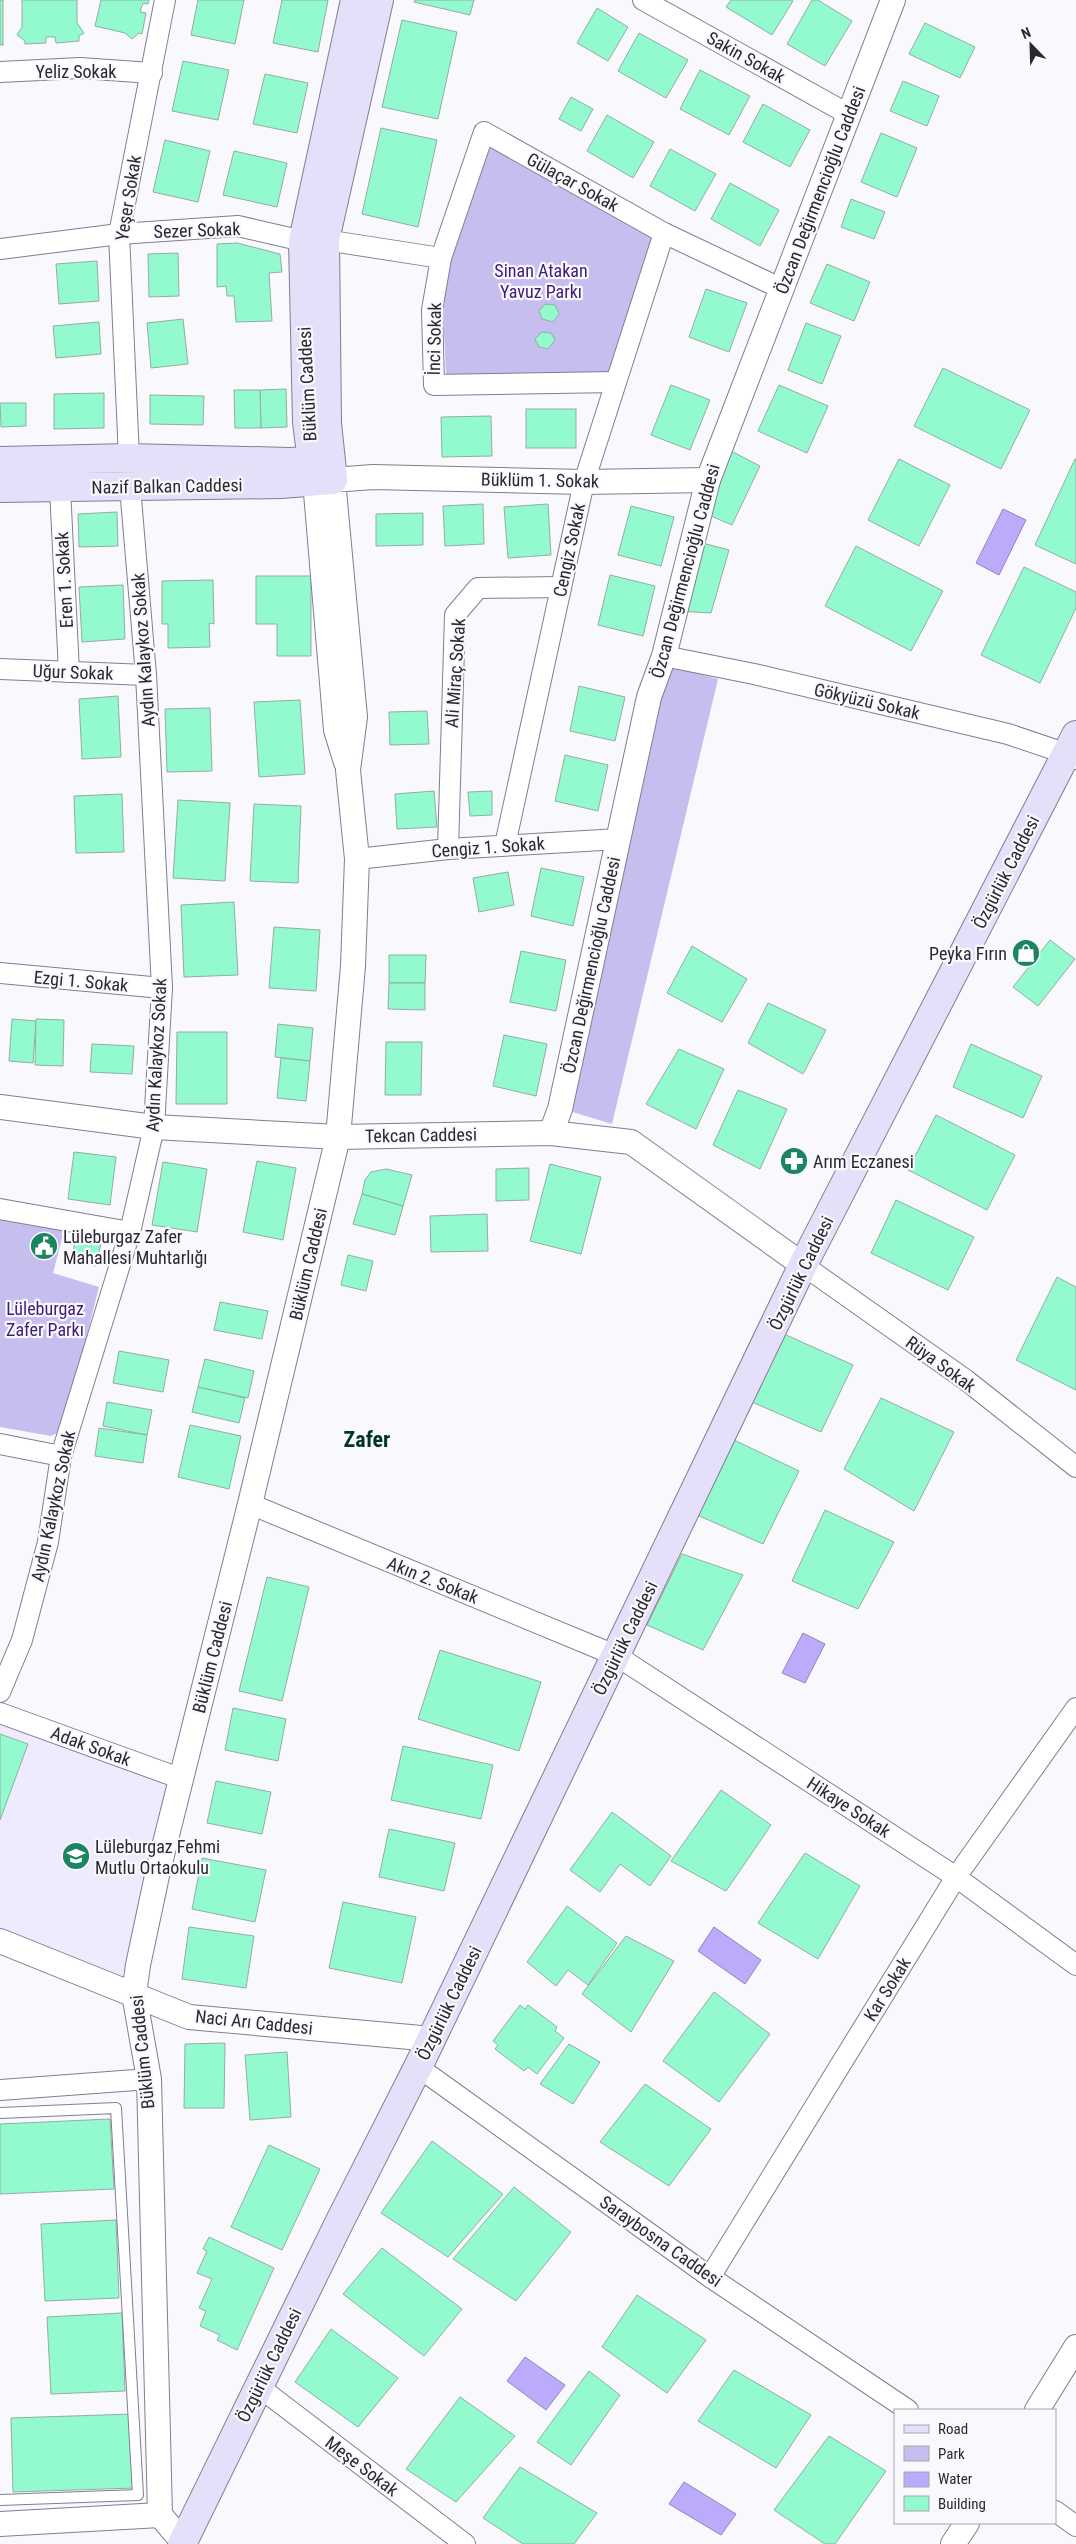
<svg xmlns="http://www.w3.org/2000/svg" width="1076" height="2544" font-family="'Roboto Condensed',sans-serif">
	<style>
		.built { fill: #eeebfe }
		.green { fill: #c7bef0 }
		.water { fill: #bcabfb; stroke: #9084be }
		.building { fill: #93facf; stroke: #93ada1 }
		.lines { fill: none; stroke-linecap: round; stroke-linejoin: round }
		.service-casing { stroke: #817d93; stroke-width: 12 }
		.minor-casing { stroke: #817d93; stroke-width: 22 }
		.tertiary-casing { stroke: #817d93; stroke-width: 26 }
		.secondary-casing { stroke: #817d93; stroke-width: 30 }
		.service { stroke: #fff; stroke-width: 10 }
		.minor { stroke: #fff; stroke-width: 20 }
		.tertiary { stroke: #fff; stroke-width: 24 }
		.secondary { stroke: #e5dffa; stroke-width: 28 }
		.labels { text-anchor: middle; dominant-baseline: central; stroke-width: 4.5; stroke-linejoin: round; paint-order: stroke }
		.street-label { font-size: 18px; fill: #2a2831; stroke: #f9f8fd }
		.park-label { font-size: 18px; fill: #3d1c77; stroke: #f9f8fd }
		.poi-label { font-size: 18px; fill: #2a2831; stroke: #f9f8fd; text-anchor: start }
		.district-label { font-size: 22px; font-weight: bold; fill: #003423; stroke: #f9f8fd }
	</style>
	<rect width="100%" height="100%" fill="#f9f8fd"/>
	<path class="built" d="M0 1725 168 1784 123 1977 0 1928Z"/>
	<g class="green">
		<path d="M489 146 655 235 610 374 446 375 443 311 449 264Z"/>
		<path d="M669 665 718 679 612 1124 566 1110Z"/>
		<path d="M0 1219 65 1227 53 1273 99 1287 63 1430 51 1436 0 1427Z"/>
	</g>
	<g class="water">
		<path d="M1003 509 1026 520 999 575 976 563Z"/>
		<path d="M803 1633 825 1644 805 1683 782 1673Z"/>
		<path d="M714 1927 761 1960 745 1984 698 1951Z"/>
		<path d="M525 2357 565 2385 546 2410 507 2381Z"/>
		<path d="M684 2482 736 2514 721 2535 669 2504Z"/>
	</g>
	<g class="building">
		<rect x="0" y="0" width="3" height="45"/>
		<path d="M22 0H77V23L84 33 79 36V41L56 43 55 37H46V43L25 44V41L17 35 22 27Z"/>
		<path d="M101 0H149L148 4 143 3 140 12 146 13 142 34 139 33 132 39 125 33 95 26Z"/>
		<path d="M198 0H244L235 44 191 35Z"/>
		<path d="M282 0H328L318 52 273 43Z"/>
		<path d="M415 0H474L470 15 414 2Z"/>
		<path d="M731 0H791L793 1 772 35 726 7Z"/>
		<path d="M812 0H818L852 21 825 66 787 44Z"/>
		<path d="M597 8 628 27 608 61 577 43Z"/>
		<path d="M402 20 457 32 438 119 382 107Z"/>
		<path d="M925 23 975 47 960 78 909 54Z"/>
		<path d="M639 33 688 60 666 98 618 71Z"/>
		<path d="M183 61 229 70 218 120 172 111Z"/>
		<path d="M700 70 750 96 729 135 680 109Z"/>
		<path d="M265 74 308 83 297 133 253 124Z"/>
		<path d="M903 81 939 96 927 126 890 111Z"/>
		<path d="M571 97 593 109 581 131 559 119Z"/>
		<path d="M763 104 810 130 790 167 743 142Z"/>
		<path d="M607 115 654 142 633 178 587 151Z"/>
		<path d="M381 128 437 140 418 227 362 214Z"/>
		<path d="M881 133 917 148 897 197 861 182Z"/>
		<path d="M165 140 210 151 198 202 153 192Z"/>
		<path d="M670 149 716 174 695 211 650 186Z"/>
		<path d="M234 151 287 163 277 207 223 195Z"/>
		<path d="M730 183 779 210 760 246 711 219Z"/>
		<path d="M851 199 885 212 874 239 841 227Z"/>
		<path d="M237 243 280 254 282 272 269 273 272 321 236 322 234 296H227L226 286 217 287V244Z"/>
		<path d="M178 253 179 296 149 297 148 254Z"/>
		<path d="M97 261 99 301 59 304 56 264Z"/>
		<path d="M827 264 870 282 854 321 810 303Z"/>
		<path d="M706 289 747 303 729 352 689 337Z"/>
		<path d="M545 304 555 305 559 314 553 322 542 319 539 311Z"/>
		<path d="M183 319 188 364 151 368 147 323Z"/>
		<path d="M99 322 101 354 56 358 53 326Z"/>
		<path d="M806 323 841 336 822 384 788 370Z"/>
		<path d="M542 332 551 333 555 340 548 349 539 347 535 339Z"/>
		<path d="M943 368 1030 410 1001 469 914 426Z"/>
		<path d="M671 385 710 400 690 450 651 435Z"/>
		<path d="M779 385 828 406 807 453 758 431Z"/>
		<path d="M286 389 287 427 261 428 260 390Z"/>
		<path d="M234 390H260L261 428H235Z"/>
		<path d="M104 393V428L54 429V394Z"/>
		<path d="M150 395 204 396 203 425 150 424Z"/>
		<path d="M0 403H26V426L1 427Z"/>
		<rect x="526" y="409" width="50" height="39"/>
		<path d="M491 416 492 456 442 457 441 417Z"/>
		<path d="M731 451 760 466 732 525 704 513Z"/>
		<path d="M899 459 950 485 919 546 868 520Z"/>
		<path d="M1075 459H1076V564L1035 545Z"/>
		<path d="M483 504 484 544 445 546 443 506Z"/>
		<path d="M548 504 551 555 508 558 504 507Z"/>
		<path d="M631 506 674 517 661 566 618 555Z"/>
		<path d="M117 512 118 546 79 547 78 514Z"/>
		<path d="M423 513V545L376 546V514Z"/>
		<path d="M695 541 729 550 711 613 677 611Z"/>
		<path d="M856 546 943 591 911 651 825 606Z"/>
		<path d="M1024 567 1076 592V608L1040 683 981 655Z"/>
		<path d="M610 575 655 586 643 636 598 625Z"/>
		<path d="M256 576H311V656H277V624H256Z"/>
		<path d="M213 580 214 624 209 623 210 647 168 648V624H162V581Z"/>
		<path d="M123 585 125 639 82 642 79 587Z"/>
		<path d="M579 686 625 697 615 741 570 731Z"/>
		<path d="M118 696 121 757 82 759 79 699Z"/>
		<path d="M300 700 305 774 259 777 254 702Z"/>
		<path d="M210 708 212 771 167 772 165 709Z"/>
		<path d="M427 711 429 744 390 745 389 712Z"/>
		<path d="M565 755 608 765 598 811 555 801Z"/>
		<path d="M434 791 437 827 397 829 395 794Z"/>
		<path d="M492 791V815L470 816 468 792Z"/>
		<path d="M122 794 124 852 76 853 74 796Z"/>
		<path d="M178 800 230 803 225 881 173 878Z"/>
		<path d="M254 804 301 806 298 883 250 881Z"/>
		<path d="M541 868 584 877 573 926 531 916Z"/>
		<path d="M508 872 514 905 479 912 473 878Z"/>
		<path d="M234 902 238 975 184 977 181 905Z"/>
		<path d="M274 927 320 930 316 991 269 988Z"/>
		<path d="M1050 940 1075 959 1038 1006 1013 987Z"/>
		<path d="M692 946 747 979 722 1022 667 993Z"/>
		<path d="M521 951 566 960 556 1011 510 1002Z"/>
		<path d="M389 955H426L425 983H389Z"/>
		<path d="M389 983H425V1010L388 1009Z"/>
		<path d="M768 1003 826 1030 803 1074 748 1043Z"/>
		<path d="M12 1019 36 1021 33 1063 9 1061Z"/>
		<path d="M36 1019 64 1020 63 1066 35 1065Z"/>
		<path d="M278 1024 313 1028 310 1061 275 1057Z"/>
		<path d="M177 1032H227V1104H176Z"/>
		<path d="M504 1035 547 1044 536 1096 493 1086Z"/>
		<path d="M386 1042H422L421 1095H385Z"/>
		<path d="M92 1044 134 1046 132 1074 90 1072Z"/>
		<path d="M971 1044 1042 1076 1023 1118 953 1087Z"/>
		<path d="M679 1049 724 1069 696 1129 646 1104Z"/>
		<path d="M281 1058 310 1061 306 1101 277 1098Z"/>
		<path d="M738 1090 787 1109 760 1169 713 1145Z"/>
		<path d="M936 1115 1015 1155 987 1210 908 1170Z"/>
		<path d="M74 1152 116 1157 110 1205 68 1199Z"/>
		<path d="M257 1161 296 1168 283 1240 243 1232Z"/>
		<path d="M163 1162 207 1169 197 1232 152 1225Z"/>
		<path d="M550 1164 601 1177 581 1254 530 1241Z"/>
		<path d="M529 1168V1200L496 1201V1169Z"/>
		<path d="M386 1169 412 1175 403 1206 362 1194 365 1180 371 1172Z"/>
		<path d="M362 1194 403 1206 395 1235 353 1224Z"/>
		<path d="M896 1200 974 1237 948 1290 871 1253Z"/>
		<path d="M487 1214 488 1251 431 1252 430 1216Z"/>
		<path d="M42 1235 55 1237 50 1258 37 1255Z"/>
		<path d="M76 1237 101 1243 96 1266 71 1261Z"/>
		<path d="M348 1255 373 1261 366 1291 341 1285Z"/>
		<path d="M1057 1277 1076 1287V1390L1016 1360Z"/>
		<path d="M220 1302 268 1311 262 1339 214 1330Z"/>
		<path d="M784 1334 853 1365 821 1432 752 1402Z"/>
		<path d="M119 1351 169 1360 163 1392 113 1383Z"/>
		<path d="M205 1359 254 1371 248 1398 198 1387Z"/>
		<path d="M198 1387 245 1398 239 1423 192 1412Z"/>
		<path d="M881 1398 954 1432 914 1511 844 1469Z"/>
		<path d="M107 1402 152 1410 147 1435 103 1426Z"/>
		<path d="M190 1425 241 1436 229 1489 178 1477Z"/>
		<path d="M99 1428 147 1435 143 1463 95 1456Z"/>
		<path d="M734 1440 799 1471 763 1544 697 1515Z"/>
		<path d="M825 1510 894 1542 858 1609 792 1581Z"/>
		<path d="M682 1554 743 1575 703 1650 647 1625Z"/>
		<path d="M267 1577 309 1587 282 1701 239 1691Z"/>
		<path d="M440 1650 541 1682 519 1751 418 1719Z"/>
		<path d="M233 1708 286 1719 278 1761 225 1750Z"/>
		<path d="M0 1734 28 1744 0 1820Z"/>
		<path d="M403 1746 493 1765 481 1819 391 1800Z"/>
		<path d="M216 1781 271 1792 262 1834 207 1823Z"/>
		<path d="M721 1790 771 1825 726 1891 671 1861Z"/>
		<path d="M612 1812 671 1856 650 1886 620 1864 600 1892 570 1870Z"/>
		<path d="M389 1829 455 1843 444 1891 379 1877Z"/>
		<path d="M805 1853 860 1886 818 1959 758 1923Z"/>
		<path d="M202 1858 266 1870 255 1922 192 1909Z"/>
		<path d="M343 1902 416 1917 402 1983 329 1968Z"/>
		<path d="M567 1906 617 1943 588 1985 568 1970 556 1986 527 1962Z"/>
		<path d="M189 1927 254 1936 246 1988 182 1979Z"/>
		<path d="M626 1936 674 1961 631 2032 582 1994Z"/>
		<path d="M714 1992 770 2034 719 2102 663 2061Z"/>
		<path d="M520 2005 525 2009 528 2005 557 2027 555 2031 564 2038 537 2074 528 2067 524 2071 495 2049 498 2045 493 2041Z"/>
		<path d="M225 2043 224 2108H184L185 2044Z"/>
		<path d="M569 2044 600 2062 573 2104 540 2084Z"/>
		<path d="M287 2052 291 2117 250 2120 245 2055Z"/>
		<path d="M645 2084 711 2129 669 2186 600 2142Z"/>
		<path d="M110 2119 114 2189 0 2194V2124Z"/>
		<path d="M432 2141 503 2194 448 2257 381 2213Z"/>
		<path d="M269 2145 320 2169 282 2250 231 2227Z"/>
		<path d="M514 2187 571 2232 516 2301 453 2259Z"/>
		<path d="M116 2220 119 2298 45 2301 41 2224Z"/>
		<path d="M209 2237 274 2268 237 2350 217 2340 220 2335 200 2326 206 2311 199 2308 212 2279 197 2273 207 2251 203 2249Z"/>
		<path d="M382 2248 462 2309 424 2356 343 2294Z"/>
		<path d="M637 2295 706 2340 667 2393 602 2347Z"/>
		<path d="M122 2313 125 2391 51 2394 47 2317Z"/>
		<path d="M331 2329 398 2378 358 2427 295 2382Z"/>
		<path d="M734 2370 811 2415 776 2468 698 2421Z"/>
		<path d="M589 2371 620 2395 571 2465 537 2442Z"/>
		<path d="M460 2397 515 2436 456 2502 406 2469Z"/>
		<path d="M133 2414 135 2488 13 2492 11 2418Z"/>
		<path d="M829 2436 886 2471 835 2544H825L774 2510Z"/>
		<path d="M520 2467 597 2513 574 2544H523L483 2518Z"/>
	</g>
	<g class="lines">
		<defs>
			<path id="service" d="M0 2113 116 2108 138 2495 0 2500"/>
			<g id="minor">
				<path d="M643 0 848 114"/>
				<path d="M0 72 80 68 152 73"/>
				<path d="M325 240 441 258 432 310 434 385 616 382"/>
				<path d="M0 249 119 234 238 226 303 241"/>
				<path d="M441 258 484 132 664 233 782 289"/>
				<path d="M129 458 119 234 165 0"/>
				<path d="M60 488 69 672"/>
				<path d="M664 656 754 674 1008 734 1067 754 1076 759"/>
				<path d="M0 669 146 675"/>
				<path d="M505 845 584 482 664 233"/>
				<path d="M448 849 455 615 478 588 561 587"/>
				<path d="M357 859 448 849 619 839"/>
				<path d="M0 973 162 988"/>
				<path d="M0 1209 130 1232"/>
				<path d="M803 1265 966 1380 1076 1467"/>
				<path d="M0 1444 61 1456"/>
				<path d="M250 1504 617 1656 956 1877 1076 1965"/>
				<path d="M0 1692 22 1640 48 1542 61 1456 130 1232 154 1127 162 988 146 675 130 487"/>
				<path d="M0 1713 182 1779"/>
				<path d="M418 2067 710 2277 908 2410"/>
				<path d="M0 2090 149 2079"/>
				<path d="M710 2277 956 1877 1076 1708"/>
				<path d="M259 2387 465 2544"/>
				<path d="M1055 2511 1076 2526"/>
			</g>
			<g id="tertiary">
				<path d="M315 481 336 730 346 762"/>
				<path d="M0 1107 154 1127 338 1137 551 1133 631 1142 803 1265"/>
				<path d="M551 1133 560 1109 649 697 664 656 708 480 893 0"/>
				<path d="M0 1941 189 2017 432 2039"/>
				<path d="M1037 2410 1076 2347"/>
				<path d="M0 2524 160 2515"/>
				<path d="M183 2542 160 2515 149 2079 134 1994 138 1965 158 1871 250 1504 338 1137 353 966 357 859 348 770 355 717 333 480 373 477 584 482 708 480"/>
				<path d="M953 2544 967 2523"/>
			</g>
			<g id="secondary">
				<path d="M0 461 129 458 290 462 330 460"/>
				<path d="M313 470 307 422 303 241 355 0"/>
				<path d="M0 488 281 484 333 480 327 423 325 240 379 0"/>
				<path d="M182 2544 340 2221 418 2067 803 1265 1076 735"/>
			</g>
		</defs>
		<use href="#service" class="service-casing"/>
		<use href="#minor" class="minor-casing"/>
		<use href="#tertiary" class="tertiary-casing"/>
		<use href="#secondary" class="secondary-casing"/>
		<use href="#service" class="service"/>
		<use href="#minor" class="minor"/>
		<use href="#tertiary" class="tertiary"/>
		<use href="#secondary" class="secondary"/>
	</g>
	<defs>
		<symbol id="shop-disc" viewBox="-11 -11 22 22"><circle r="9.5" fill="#1b8562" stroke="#f9f8fd"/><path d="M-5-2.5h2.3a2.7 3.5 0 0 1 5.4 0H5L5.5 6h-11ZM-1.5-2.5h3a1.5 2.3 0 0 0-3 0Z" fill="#fff"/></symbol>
		<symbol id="pharmacy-disc" viewBox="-11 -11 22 22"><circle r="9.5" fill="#1b8562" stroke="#f9f8fd"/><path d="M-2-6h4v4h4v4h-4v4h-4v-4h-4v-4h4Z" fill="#fff"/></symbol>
		<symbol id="civic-disc" viewBox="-11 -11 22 22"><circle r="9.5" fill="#1b8562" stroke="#f9f8fd"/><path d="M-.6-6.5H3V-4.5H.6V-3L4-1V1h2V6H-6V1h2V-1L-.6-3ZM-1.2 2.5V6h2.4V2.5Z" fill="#fff"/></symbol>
		<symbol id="school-disc" viewBox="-11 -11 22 22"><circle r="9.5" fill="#1b8562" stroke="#f9f8fd"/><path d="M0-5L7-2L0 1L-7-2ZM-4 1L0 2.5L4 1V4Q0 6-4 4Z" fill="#fff"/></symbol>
	</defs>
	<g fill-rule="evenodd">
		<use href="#shop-disc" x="1010" y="937" width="32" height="32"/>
		<use href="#pharmacy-disc" x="778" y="1145" width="32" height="32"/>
		<use href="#civic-disc" x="28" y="1230" width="32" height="32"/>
		<use href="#school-disc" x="60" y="1840" width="32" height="32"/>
	</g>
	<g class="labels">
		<g class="street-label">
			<text transform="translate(746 57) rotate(29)">Sakin Sokak</text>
			<text x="76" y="71">Yeliz Sokak</text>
			<text transform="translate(573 182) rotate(29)">Gülaçar Sokak</text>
			<text transform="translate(820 190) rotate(-69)">Özcan Değirmencioğlu Caddesi</text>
			<text transform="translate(128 198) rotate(-81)">Yeşer Sokak</text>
			<text transform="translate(197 230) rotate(-2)">Sezer Sokak</text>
			<text transform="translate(434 339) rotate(-89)">İnci Sokak</text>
			<text transform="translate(307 384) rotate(-93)">Büklüm Caddesi</text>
			<text transform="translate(540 480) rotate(1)">Büklüm 1. Sokak</text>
			<text transform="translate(167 486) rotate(-1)">Nazif Balkan Caddesi</text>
			<text transform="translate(569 550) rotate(-78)">Cengiz Sokak</text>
			<text transform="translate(685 571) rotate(-75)">Özcan Değirmencioğlu Caddesi</text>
			<text transform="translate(64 580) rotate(-93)">Eren 1. Sokak</text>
			<text transform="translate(143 650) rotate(-94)">Aydın Kalaykoz Sokak</text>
			<text transform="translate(73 672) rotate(2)">Uğur Sokak</text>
			<text transform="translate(455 673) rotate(-86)">Ali Miraç Sokak</text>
			<text transform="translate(867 701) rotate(13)">Gökyüzü Sokak</text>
			<text transform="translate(488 847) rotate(-4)">Cengiz 1. Sokak</text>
			<text transform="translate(1006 872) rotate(-63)">Özgürlük Caddesi</text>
			<text transform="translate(591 965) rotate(-78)">Özcan Değirmencioğlu Caddesi</text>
			<text transform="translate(81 981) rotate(5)">Ezgi 1. Sokak</text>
			<text transform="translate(156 1055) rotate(-87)">Aydın Kalaykoz Sokak</text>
			<text transform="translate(421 1135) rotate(-1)">Tekcan Caddesi</text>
			<text transform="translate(308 1264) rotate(-77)">Büklüm Caddesi</text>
			<text transform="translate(801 1273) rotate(-64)">Özgürlük Caddesi</text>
			<text transform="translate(941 1364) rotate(36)">Rüya Sokak</text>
			<text transform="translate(53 1506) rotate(-78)">Aydın Kalaykoz Sokak</text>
			<text transform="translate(433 1580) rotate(22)">Akın 2. Sokak</text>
			<text transform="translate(625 1638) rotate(-64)">Özgürlük Caddesi</text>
			<text transform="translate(212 1657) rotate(-76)">Büklüm Caddesi</text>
			<text transform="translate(91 1746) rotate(20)">Adak Sokak</text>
			<text transform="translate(849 1807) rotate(33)">Hikaye Sokak</text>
			<text transform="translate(887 1989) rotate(-58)">Kar Sokak</text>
			<text transform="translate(449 2003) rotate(-64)">Özgürlük Caddesi</text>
			<text transform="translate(254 2022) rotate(6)">Naci Arı Caddesi</text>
			<text transform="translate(142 2052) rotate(-96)">Büklüm Caddesi</text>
			<text transform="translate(661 2241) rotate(35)">Saraybosna Caddesi</text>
			<text transform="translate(269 2365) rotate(-64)">Özgürlük Caddesi</text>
			<text transform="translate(362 2466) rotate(37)">Meşe Sokak</text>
		</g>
		<g class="park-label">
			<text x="541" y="270">Sinan Atakan<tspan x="541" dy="21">Yavuz Parkı</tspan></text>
			<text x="45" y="1308">Lüleburgaz<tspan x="45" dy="21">Zafer Parkı</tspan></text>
		</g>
		<g class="poi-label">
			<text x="1007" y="953" text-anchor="end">Peyka Fırın</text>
			<text x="813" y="1161">Arım Eczanesi</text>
			<text x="63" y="1236">Lüleburgaz Zafer<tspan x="63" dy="21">Mahallesi Muhtarlığı</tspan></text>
			<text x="95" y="1846">Lüleburgaz Fehmi<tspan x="95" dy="21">Mutlu Ortaokulu</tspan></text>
		</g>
		<g class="district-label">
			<text x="367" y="1439">Zafer</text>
		</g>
	</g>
	<rect x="894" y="2409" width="162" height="115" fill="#f9f8fd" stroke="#a6a5ab"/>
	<rect x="904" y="2425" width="25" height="8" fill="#e5dffa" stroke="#a6a5ab"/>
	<text x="938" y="2434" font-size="15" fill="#2a2831">Road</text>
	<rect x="904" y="2446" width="25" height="15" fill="#c7bef0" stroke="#a6a5ab"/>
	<text x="938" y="2459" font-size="15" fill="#2a2831">Park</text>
	<rect x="904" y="2472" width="25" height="15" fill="#bcabfb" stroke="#a6a5ab"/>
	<text x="938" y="2484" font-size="15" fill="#2a2831">Water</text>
	<rect x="904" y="2496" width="25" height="15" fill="#93facf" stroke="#a6a5ab"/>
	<text x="938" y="2509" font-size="15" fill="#2a2831">Building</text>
	<g transform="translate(1031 45) rotate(337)" stroke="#f9f8fd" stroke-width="4" paint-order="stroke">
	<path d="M0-4L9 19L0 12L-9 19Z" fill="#2a2831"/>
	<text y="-8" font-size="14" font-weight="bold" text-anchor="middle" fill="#2a2831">N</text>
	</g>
</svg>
